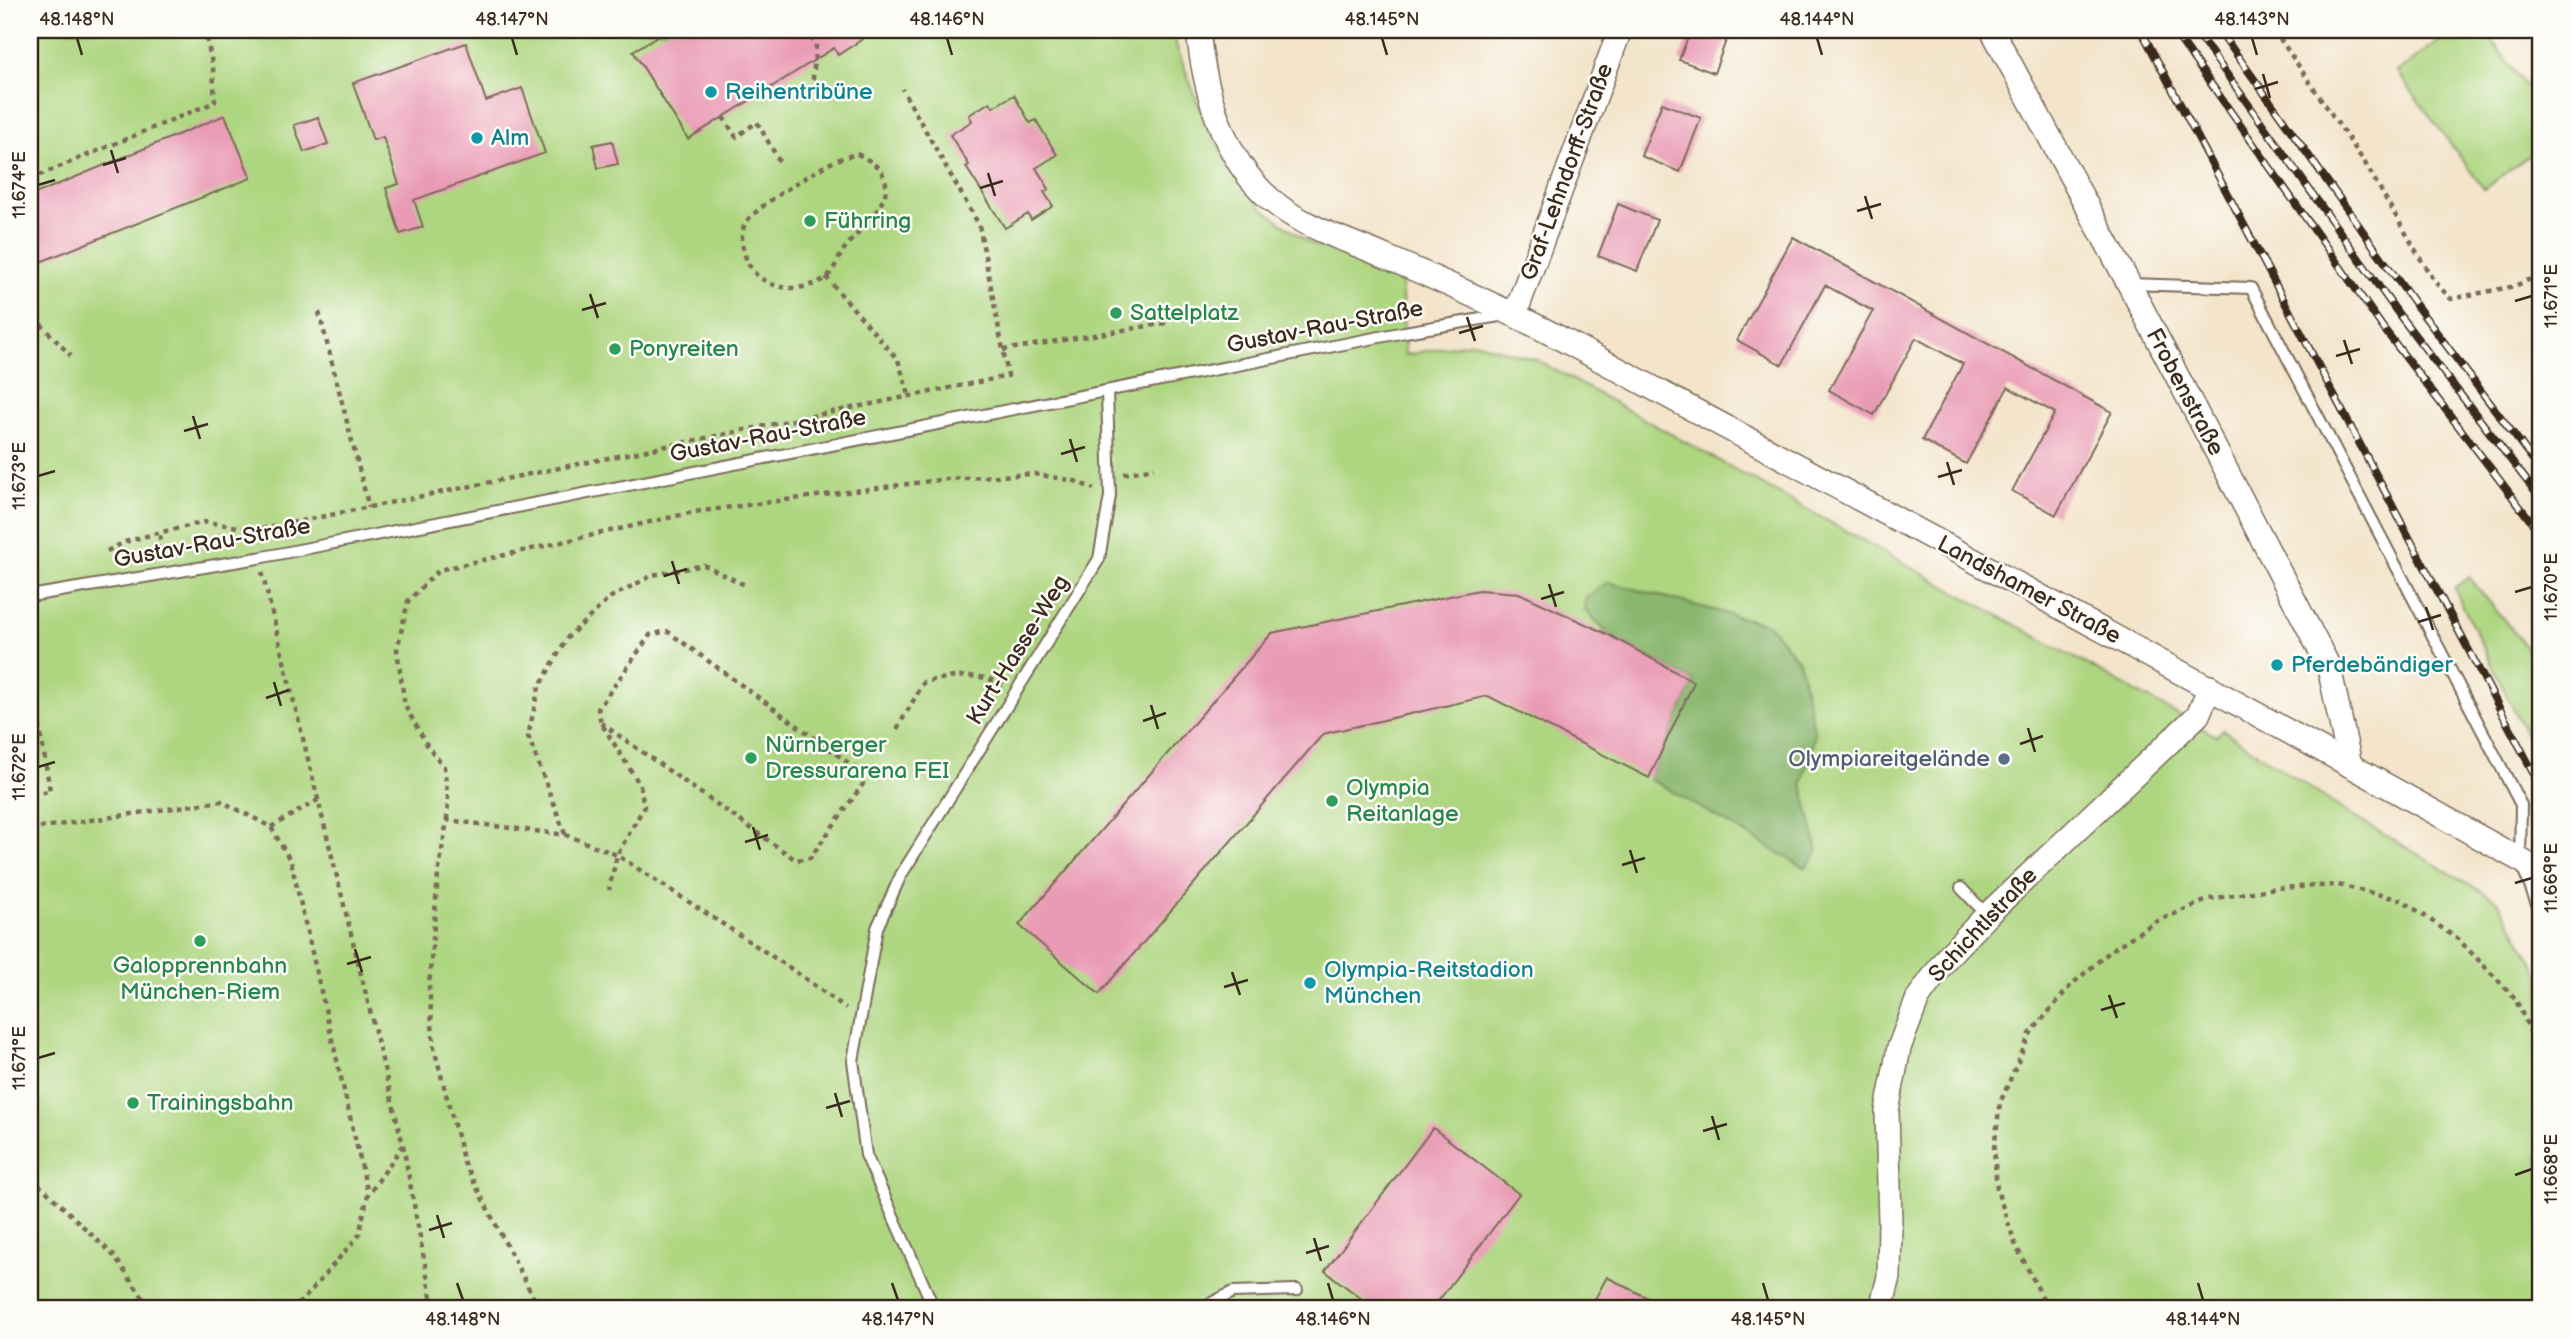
<svg xmlns="http://www.w3.org/2000/svg" width="2570" height="1338" font-family="'Balsamiq Sans',sans-serif">
	<style>
		.green { fill: #aed680; stroke: #74804f; stroke-width: 2 }
		.forest { fill: #8ab76e; stroke: #627046; stroke-width: 2 }
		.building { fill: #e99ab4 }
		.lines { fill: none; stroke-linecap: round; stroke-linejoin: round }
		.service-casing { stroke: #7b6b5a; stroke-width: 14 }
		.minor-casing { stroke: #7b6b5a; stroke-width: 26 }
		.path { stroke: #7b6b5a; stroke-width: 4.5; stroke-dasharray: 5 5; stroke-linecap: butt }
		.service { stroke: #fff; stroke-width: 10 }
		.minor { stroke: #fff; stroke-width: 23 }
		.rail-casing { stroke: #3b2a1e; stroke-width: 8 }
		.rail { stroke: #fdfcf7; stroke-width: 5; stroke-dasharray: 16; stroke-linecap: butt }
		.ticks { fill: none; stroke: #3b2a1e; stroke-width: 2.5 }
		.culture-dot { fill: #0f9aa8; stroke: #fdfcf7; stroke-width: 2.5 }
		.leisure-dot { fill: #2e9e5b; stroke: #fdfcf7; stroke-width: 2.5 }
		.service-dot { fill: #5c6f8a; stroke: #fdfcf7; stroke-width: 2.5 }
		.labels { text-anchor: middle; dominant-baseline: central; stroke-width: 5; stroke-linejoin: round; paint-order: stroke }
		.culture-label { font-size: 23px; fill: #0d838f; stroke: #fdfcf7; text-anchor: start }
		.street-label { font-size: 23px; fill: #3b2a1e; stroke: #fdfcf7 }
		.leisure-label { font-size: 23px; fill: #27864d; stroke: #fdfcf7; text-anchor: start }
		.service-label { font-size: 23px; fill: #4e5e75; stroke: #fdfcf7; text-anchor: end }
		.neatline { fill: none; stroke: #3b2a1e; stroke-width: 2.5 }
		.ticks-label { font-size: 18px; text-anchor: middle; fill: #3b2a1e }
	</style>
	<rect width="100%" height="100%" fill="#fdfcf7"/>
	<filter id="ink" filterUnits="userSpaceOnUse"><feTurbulence type="fractalNoise" baseFrequency=".0143" numOctaves="2"/><feDisplacementMap in="SourceGraphic" scale="14" xChannelSelector="R" yChannelSelector="G"/><feConvolveMatrix kernelMatrix="1 2 1 2 8 2 1 2 1" color-interpolation-filters="sRGB"/></filter>
	<filter id="wash" filterUnits="userSpaceOnUse"><feTurbulence type="fractalNoise" baseFrequency=".00686" numOctaves="4" result="noise"/><feDisplacementMap in="SourceGraphic" scale="28" xChannelSelector="R" yChannelSelector="G"/><feGaussianBlur stdDeviation="1.57" result="paint"/><feColorMatrix in="noise" values="0 0 0 0 0 0 0 0 0 0 0 0 0 0 0 0 0 1.4 0 .05"/><feComposite in="paint" operator="in"/></filter>
	<g filter="url(#wash)">
		<rect width="100%" height="100%" fill="#f3e4ca"/>
		<g class="green">
			<path d="M30 30H1175L1176 45 1201 111 1226 162 1261 207 1309 243 1401 274 1405 355 1474 342 1537 360 2216 736 2223 730 2349 814 2498 901 2540 974V1308H30Z"/>
			<path d="M2454 30H2484L2540 106V147L2484 189 2397 72Z"/>
			<path d="M2469 577 2540 664V763L2454 588Z"/>
		</g>
		<path class="forest" d="M1608 582 1769 625 1799 661 1815 734 1802 784 1818 852 1805 868 1649 778 1694 682 1609 635 1584 609 1586 597Z"/>
		<g id="blocks">
			<g class="building">
				<path d="M668 30H876L838 55 834 48 688 139 633 51Z"/>
				<path d="M1691 30H1712L1728 35 1714 73 1679 60Z"/>
				<path d="M466 43 486 101 522 88 545 153 414 200 423 227 400 234 386 188 399 184 383 137 373 140 353 83Z"/>
				<path d="M1014 95 1030 123 1036 120 1057 155 1036 168 1049 189 1044 192 1053 206 1031 220 1028 214 1005 228 966 167 969 165 950 135 972 121 969 115 990 102 993 107Z"/>
				<path d="M1662 103 1701 118 1680 172 1641 156Z"/>
				<path d="M225 115 251 178 30 266V196Z"/>
				<path d="M318 117 328 144 304 152 294 125Z"/>
				<path d="M612 141 618 164 598 168 593 145Z"/>
				<path d="M1618 204 1657 220 1637 271 1598 256Z"/>
				<path d="M1793 237 2112 412 2056 515 2012 491 2055 413 2008 387 1966 464 1922 440 1963 364 1916 338 1874 415 1829 390 1873 311 1825 285 1782 365 1737 340Z"/>
				<path d="M1479 590 1519 593 1609 635 1694 682 1649 778 1488 696 1323 734 1099 994 1019 925 1272 633Z"/>
				<path d="M1433 1128 1519 1194 1433 1308H1374L1325 1271Z"/>
				<path d="M1607 1277 1667 1308H1590Z"/>
			</g>
		</g>
	</g>
	<g filter="url(#ink)">
		<use href="#blocks" fill-opacity="0" stroke="#7b6b5a" stroke-width="2"/>
		<g class="lines">
			<defs>
				<g id="service">
					<path d="M2129 284 2251 288 2521 805 2520 860 2540 912"/>
					<path d="M30 596 258 558 1405 332 1505 315"/>
					<path d="M1961 888 1987 915"/>
					<path d="M934 1308 866 1155 853 1061 877 928 901 875 1099 559 1110 496 1107 391"/>
					<path d="M1202 1308 1233 1292 1297 1290"/>
				</g>
				<g id="minor">
					<path d="M1198 30C1204 90 1223 158 1270 199 1303 228 1346 239 1386 257 1449 284 1511 312 1571 344 1895 518 2219 691 2540 871"/>
					<path d="M1992 30 2129 284 2329 667 2350 765"/>
					<path d="M1515 314 1620 30"/>
					<path d="M1881 1308 1889 1277 1890 1222 1887 1111 1899 1048 1918 998 1948 956 1987 915 2198 715 2210 687"/>
				</g>
			</defs>
			<use href="#service" class="service-casing"/>
			<use href="#minor" class="minor-casing"/>
			<g class="path">
				<path d="M803 30 816 44 812 89"/>
				<path d="M2274 30 2365 163 2433 280 2451 299 2515 286 2540 275"/>
				<path d="M723 117 736 137 757 122 782 166"/>
				<path d="M857 154C913 180 876 213 848 244 841 252 838 262 832 271 824 283 803 289 789 288 774 287 756 279 749 265 743 253 739 237 745 224 752 209 820 167 837 160 843 157 850 156 857 154Z"/>
				<path d="M30 179 215 102 213 68 205 30"/>
				<path d="M826 277 898 360 910 398"/>
				<path d="M30 308 33 316 71 356"/>
				<path d="M319 312 369 508"/>
				<path d="M1003 350 1166 323"/>
				<path d="M1124 474 1154 468"/>
				<path d="M107 551 125 542 161 532"/>
				<path d="M153 559 162 532 206 522 257 530 1008 376 979 225 902 89"/>
				<path d="M262 572 403 1145 369 1194"/>
				<path d="M30 666 50 791 30 794"/>
				<path d="M601 723 796 860 810 858 863 784 857 769 667 631 650 635 598 709 601 723 640 785 644 807 617 855 609 890"/>
				<path d="M897 729 924 682C949 677 980 671 1003 685"/>
				<path d="M447 820 448 798 444 767 427 745 405 706 397 650 408 601 439 570 694 512 946 479 1034 474 1075 481 1094 489"/>
				<path d="M271 827 318 800"/>
				<path d="M30 829 221 801 271 827 291 862 368 1194 359 1235 302 1301 289 1308"/>
				<path d="M565 834 528 736 539 687 568 637 611 597 653 575 704 565 745 585"/>
				<path d="M403 1145 433 1308"/>
				<path d="M30 1179 44 1189 114 1256 150 1308"/>
				<path d="M539 1308 464 1163 434 1048 429 987 438 875 447 820 566 835 617 855 790 968 846 1008"/>
				<path d="M2048 1308 2016 1246 1997 1190 1994 1149 2000 1103 2030 1034 2071 985 2113 949 2155 922 2210 899 2276 888 2338 885 2402 900 2459 940 2515 998 2540 1053"/>
			</g>
			<use href="#service" class="service"/>
			<use href="#minor" class="minor"/>
			<defs>
				<g id="rail">
					<path d="M2141 30 2540 785"/>
					<path d="M2173 30 2384 329 2540 533"/>
					<path d="M2195 30 2400 316 2540 498"/>
					<path d="M2219 30 2412 300 2540 469"/>
				</g>
			</defs>
			<use href="#rail" class="rail-casing"/>
			<use href="#rail" class="rail"/>
		</g>
	</g>
	<path class="ticks" d="M77 38 82 55M512 38 517 55M947 38 952 55M1382 38 1387 55M1817 38 1822 55M2252 38 2257 55M2263 74 2270 98M2255 89 2278 82M111 150 118 173M103 165 126 158M988 173 995 196M38 185 55 180M980 188 1003 181M1865 196 1872 219M1857 211 1881 204M590 294 598 318M2515 301 2532 296M582 310 606 303M1467 317 1475 341M1459 333 1483 326M2344 340 2352 364M2336 356 2360 349M193 416 200 439M184 431 208 424M1070 439 1077 462M1061 454 1085 447M1947 462 1954 485M38 476 55 471M1938 477 1962 470M672 561 679 584M664 576 687 569M1549 584 1556 607M2515 592 2532 587M1541 599 1564 592M2426 607 2433 630M2418 622 2441 615M274 682 281 706M266 698 289 690M1151 705 1158 729M1143 721 1166 713M2028 728 2035 752M2020 744 2043 736M38 767 55 762M753 827 760 850M745 842 768 835M1630 850 1637 873M1622 865 1645 858M2515 883 2532 878M355 949 362 972M347 964 371 957M1232 972 1240 995M1224 987 1248 980M2109 995 2117 1018M2101 1010 2125 1003M38 1058 55 1053M835 1093 842 1117M826 1108 850 1101M1712 1116 1719 1140M1703 1131 1727 1124M2515 1175 2532 1169M437 1215 444 1238M429 1230 452 1223M1314 1238 1321 1261M1306 1253 1329 1246M457 1283 463 1300M892 1283 898 1300M1328 1283 1333 1300M1763 1283 1768 1300M2198 1283 2203 1300"/>
	<g class="culture-dot">
		<circle cx="711" cy="92" r="7"/>
		<circle cx="477" cy="138" r="7"/>
		<circle cx="2277" cy="665" r="7"/>
		<circle cx="1310" cy="983" r="7"/>
	</g>
	<g class="leisure-dot">
		<circle cx="810" cy="221" r="7"/>
		<circle cx="1116" cy="313" r="7"/>
		<circle cx="615" cy="349" r="7"/>
		<circle cx="751" cy="758" r="7"/>
		<circle cx="1332" cy="801" r="7"/>
		<circle cx="200" cy="941" r="7"/>
		<circle cx="133" cy="1103" r="7"/>
	</g>
	<circle class="service-dot" cx="2004" cy="759" r="7"/>
	<g class="labels">
		<g class="culture-label">
			<text x="725" y="92">Reihentribüne</text>
			<text x="491" y="138">Alm</text>
			<text x="2291" y="665">Pferdebändiger</text>
			<text x="1324" y="970">Olympia-Reitstadion<tspan x="1324" dy="26">München</tspan></text>
		</g>
		<g class="street-label">
			<text transform="translate(1567 172) rotate(-70)">Graf-Lehndorff-Straße</text>
			<text transform="translate(1325 327) rotate(-11)">Gustav-Rau-Straße</text>
			<text transform="translate(2185 392) rotate(62)">Frobenstraße</text>
			<text transform="translate(768 436) rotate(-11)">Gustav-Rau-Straße</text>
			<text transform="translate(212 543) rotate(-10)">Gustav-Rau-Straße</text>
			<text transform="translate(2029 590) rotate(28)">Landshamer Straße</text>
			<text transform="translate(1018 650) rotate(-58)">Kurt-Hasse-Weg</text>
			<text transform="translate(1983 925) rotate(-47)">Schichtlstraße</text>
		</g>
		<g class="leisure-label">
			<text x="824" y="221">Führring</text>
			<text x="1130" y="313">Sattelplatz</text>
			<text x="629" y="349">Ponyreiten</text>
			<text x="765" y="745">Nürnberger<tspan x="765" dy="26">Dressurarena FEI</tspan></text>
			<text x="1346" y="788">Olympia<tspan x="1346" dy="26">Reitanlage</tspan></text>
			<text x="200" y="966" text-anchor="middle">Galopprennbahn<tspan x="200" dy="26">München-Riem</tspan></text>
			<text x="147" y="1103">Trainingsbahn</text>
		</g>
		<g class="service-label">
			<text x="1990" y="759">Olympiareitgelände</text>
		</g>
	</g>
	<rect width="2570" height="1338" fill="none" stroke="#fdfcf7" stroke-width="77"/>
	<rect x="38" y="38" width="2494" height="1262" class="neatline"/>
	<g class="ticks-label">
		<text x="77" y="25">48.148°N</text>
		<text x="512" y="25">48.147°N</text>
		<text x="947" y="25">48.146°N</text>
		<text x="1382" y="25">48.145°N</text>
		<text x="1817" y="25">48.144°N</text>
		<text x="2252" y="25">48.143°N</text>
		<text transform="translate(19 185) rotate(-90)" y="6">11.674°E</text>
		<text transform="translate(2551 296) rotate(-90)" y="6">11.671°E</text>
		<text transform="translate(19 476) rotate(-90)" y="6">11.673°E</text>
		<text transform="translate(2551 587) rotate(-90)" y="6">11.670°E</text>
		<text transform="translate(19 767) rotate(-90)" y="6">11.672°E</text>
		<text transform="translate(2551 878) rotate(-90)" y="6">11.669°E</text>
		<text transform="translate(19 1058) rotate(-90)" y="6">11.671°E</text>
		<text transform="translate(2551 1169) rotate(-90)" y="6">11.668°E</text>
		<text x="463" y="1325">48.148°N</text>
		<text x="898" y="1325">48.147°N</text>
		<text x="1333" y="1325">48.146°N</text>
		<text x="1768" y="1325">48.145°N</text>
		<text x="2203" y="1325">48.144°N</text>
	</g>
</svg>
